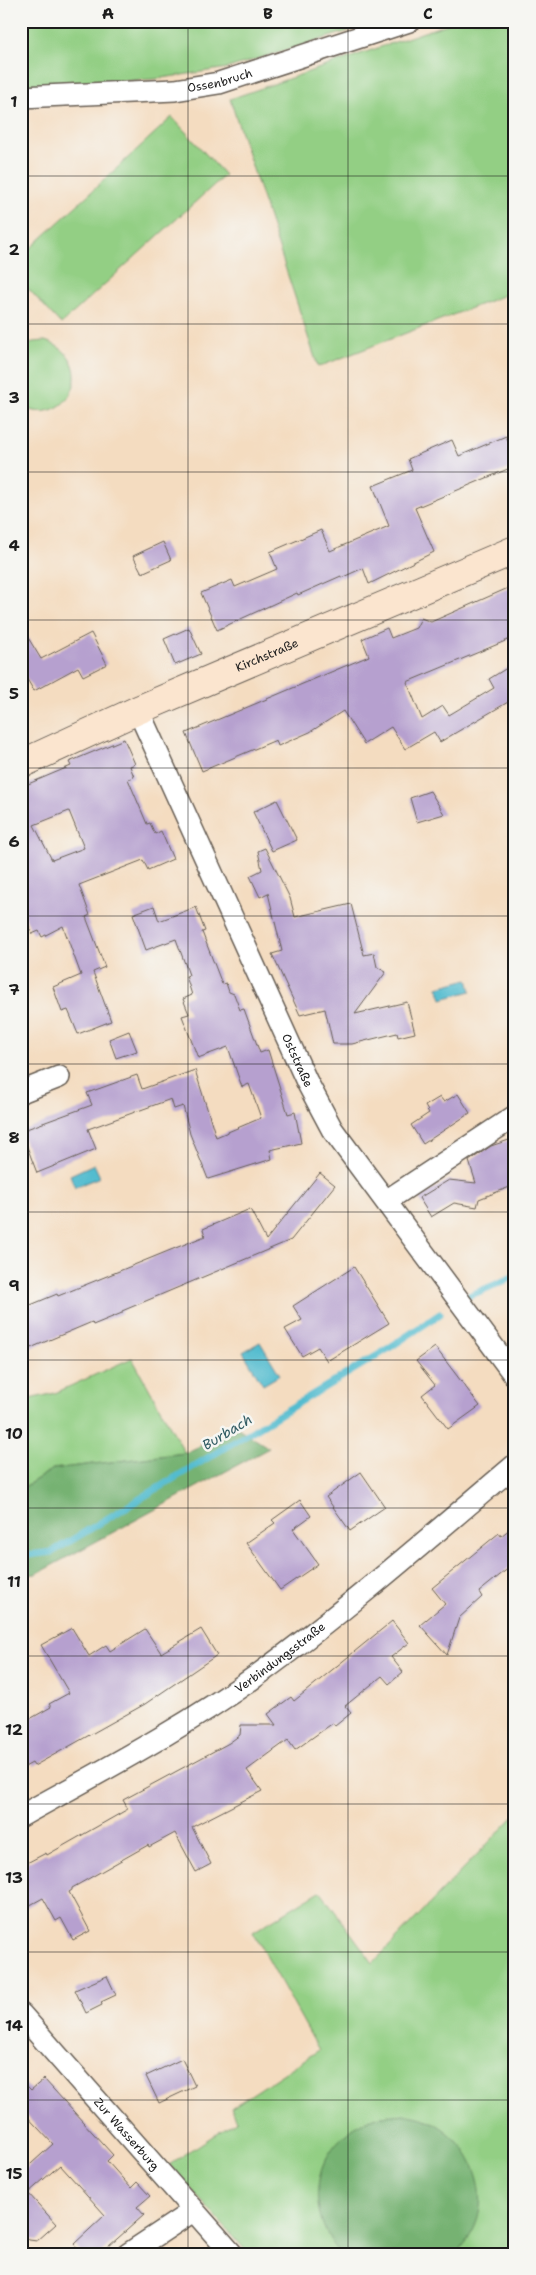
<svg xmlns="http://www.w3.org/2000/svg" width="536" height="2275" font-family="'Shantell Sans',sans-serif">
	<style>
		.green { fill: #93cf84; stroke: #587650 }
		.forest { fill: #76b272; stroke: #496747 }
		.water { fill: #52bccf; stroke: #376c76 }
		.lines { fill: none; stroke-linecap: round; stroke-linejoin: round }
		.stream { stroke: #52bccf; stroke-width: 7 }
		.building { fill: #b6a0cf; fill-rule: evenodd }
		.street-casing { stroke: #685f55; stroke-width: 24 }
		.secondary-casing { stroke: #685f55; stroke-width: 30 }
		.street { stroke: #fff; stroke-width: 21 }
		.secondary { stroke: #fbe5cf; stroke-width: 28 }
		.grid { fill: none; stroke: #1c1c1c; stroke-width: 1; stroke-opacity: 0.55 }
		.labels { text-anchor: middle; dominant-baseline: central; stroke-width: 5; stroke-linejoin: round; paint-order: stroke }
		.street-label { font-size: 12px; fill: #1c1c1c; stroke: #f6f6f2 }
		.water-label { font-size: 14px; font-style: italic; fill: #325c64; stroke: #f6f6f2 }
		.neatline { fill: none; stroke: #1c1c1c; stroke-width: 2 }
		.grid-label { font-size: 16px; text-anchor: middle; font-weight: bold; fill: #1c1c1c }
	</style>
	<rect width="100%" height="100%" fill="#f6f6f2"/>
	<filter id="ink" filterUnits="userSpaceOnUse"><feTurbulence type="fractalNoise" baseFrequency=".02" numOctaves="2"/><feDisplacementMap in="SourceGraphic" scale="10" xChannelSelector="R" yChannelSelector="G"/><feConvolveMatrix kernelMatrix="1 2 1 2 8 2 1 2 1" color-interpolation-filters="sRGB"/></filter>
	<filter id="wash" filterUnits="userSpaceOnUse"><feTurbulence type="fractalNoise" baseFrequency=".0096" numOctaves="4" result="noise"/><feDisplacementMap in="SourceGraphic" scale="20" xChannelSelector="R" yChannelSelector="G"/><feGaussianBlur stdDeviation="1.12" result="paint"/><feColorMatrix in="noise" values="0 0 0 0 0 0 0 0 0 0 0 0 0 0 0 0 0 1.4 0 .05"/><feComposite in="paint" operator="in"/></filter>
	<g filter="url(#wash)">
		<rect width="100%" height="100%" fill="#f4dcc0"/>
		<g class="green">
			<path d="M21 21H381L228 68 155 79 21 87Z"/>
			<path d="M456 21H515V291L318 367 230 99Z"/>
			<path d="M172 117 225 175 61 324 21 281V257Z"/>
			<path d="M45 341C100 358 72 430 21 407V346L33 342Z"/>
			<path d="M132 1358 185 1453 53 1469 21 1489V1401L55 1393Z"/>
			<path d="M515 1815V2254H249L169 2165 237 2120 231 2108 319 2050 253 1932 320 1891 373 1963Z"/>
		</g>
		<g class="forest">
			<path d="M238 1428 269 1448 36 1574 21 1575V1489L53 1469 185 1453Z"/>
			<path d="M404 2114C412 2116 423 2117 430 2121 472 2141 497 2197 468 2239 465 2244 460 2249 456 2254H341C299 2207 315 2137 377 2117 385 2115 395 2115 404 2114Z"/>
		</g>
		<g class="water">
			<path d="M468 979 471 991 442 999 438 987Z"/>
			<path d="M94 1164 100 1177 75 1187 70 1175Z"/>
			<path d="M260 1342 280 1375 263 1385 243 1352Z"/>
		</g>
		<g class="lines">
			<g class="stream">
				<path d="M469 1296 515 1276"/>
				<path d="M21 1556 52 1552 383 1352 440 1314"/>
			</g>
		</g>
		<g id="blocks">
			<g class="building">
				<path d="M506 436 515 457V466L415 508 434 552 369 584 363 568 341 578V576L298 595 297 593 217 630 201 593 232 580 235 587 277 569 270 552 321 530 330 551 389 526 373 486 412 470 408 459 452 440 459 456Z"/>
				<path d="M163 542 171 560 142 573 133 556Z"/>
				<path d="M515 585V637L407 682 422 719 443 706 449 715 494 688 489 679 515 663V698L467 726 440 742 434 732 405 749 391 727 364 744 343 711 310 732 278 746 276 740 202 771 186 733 369 656 362 639 387 628 391 638 416 628 421 618 431 622Z"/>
				<path d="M21 626 41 659 91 633 107 664 83 676 78 667 34 691 21 669Z"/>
				<path d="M189 628 201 654 175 665 164 639Z"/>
				<path d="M124 739 135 764 130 766 134 777 128 779 147 824 150 823 155 834 161 831 173 859 148 870 143 860 79 885 90 915 86 917 105 967 93 972 111 1021 78 1034 68 1010 62 1012 53 987 81 975 63 926 42 937 39 931 32 934 21 905V787L71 766 69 762ZM69 811 84 848 52 860 34 825Z"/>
				<path d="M430 791 444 814 417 822 410 798Z"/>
				<path d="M277 800 297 840 272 851 253 812Z"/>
				<path d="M265 848 290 898 295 917 351 904 364 955 374 953 377 967 386 972 355 1014 407 1002 415 1033 398 1037 397 1033 352 1044H333L325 1009 300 1015 272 954 282 951 268 893 260 897 250 876 262 870 258 851Z"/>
				<path d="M154 906 159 921 196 907 205 931 202 932 222 984 226 983 229 992 234 994 240 1010 244 1009 260 1053 268 1050 288 1114 295 1112 301 1143 270 1150 272 1159 208 1179 190 1134 183 1106 174 1109 171 1099 88 1129 96 1149 37 1173 21 1131 92 1105 87 1093 137 1075 142 1089 195 1070 216 1137 261 1118 249 1084 242 1087 228 1047 198 1058 182 1016 189 1014 183 999 192 995 186 976 189 975 176 939 146 950 133 914Z"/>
				<path d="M129 1031 137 1051 116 1058 109 1039Z"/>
				<path d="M458 1094 470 1113 423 1144 411 1125 429 1113 425 1106 440 1097 444 1102Z"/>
				<path d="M515 1138V1185L479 1199 477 1207 454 1203 431 1217 419 1198 449 1180 476 1183 469 1161 491 1146Z"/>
				<path d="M320 1173 335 1185 291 1240 122 1311V1313L93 1325 92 1322 21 1352V1309L57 1294 58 1296 205 1236 203 1229 250 1209 266 1240Z"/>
				<path d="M354 1267 389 1323 327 1361 318 1347 302 1356 285 1329 302 1320 293 1306Z"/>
				<path d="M435 1347 480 1406 448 1429 422 1395 435 1385 416 1361Z"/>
				<path d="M361 1472 385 1507 350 1531 326 1497Z"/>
				<path d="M300 1500 311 1516 293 1529 318 1564 280 1590 246 1543 275 1523 272 1520Z"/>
				<path d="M515 1525V1563L479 1592 482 1597 459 1618 447 1655 420 1625 445 1604 432 1588 499 1533 501 1536Z"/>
				<path d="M392 1621 409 1643 391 1657 403 1672 389 1684 382 1676 345 1706 351 1713 335 1726 333 1723 295 1750 288 1740 247 1770 262 1791 192 1827 211 1864 196 1872 175 1833 149 1847 148 1845 72 1888V1890L69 1892 90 1931 73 1940 61 1918 56 1921 43 1898 21 1910V1866L46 1853 47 1855 128 1809 123 1800 229 1743 240 1735 241 1725H276L268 1714 291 1697 294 1701Z"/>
				<path d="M72 1628 89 1656 106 1645 110 1651 145 1629 161 1653 201 1629 217 1655 145 1704 34 1766 32 1763 21 1769V1724L51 1707 49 1704 69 1693 41 1645Z"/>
				<path d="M107 1976 116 1995 101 2002 102 2005 86 2013 75 1990Z"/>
				<path d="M182 2059 195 2086 159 2103 146 2076Z"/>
				<path d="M44 2079 113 2155 107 2161 131 2188 137 2182 150 2196 137 2207 144 2215 100 2254H83L74 2244 105 2215 60 2165 28 2193 56 2224 37 2241 29 2240 21 2232V2173L53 2144 21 2110V2080L31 2090Z"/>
			</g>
		</g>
	</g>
	<g filter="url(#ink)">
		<use href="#blocks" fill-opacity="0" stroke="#685f55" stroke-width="1"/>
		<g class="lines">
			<defs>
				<g id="street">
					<path id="s1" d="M21 97 175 90 219 83 409 21"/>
					<path id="s2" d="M138 710 307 1082 332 1129 515 1376"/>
					<path d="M21 1092 59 1077"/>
					<path d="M386 1201 515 1116"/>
					<path id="s3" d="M21 1816C102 1771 184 1728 259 1674 348 1609 431 1536 515 1465"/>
					<path id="s4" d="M21 2014 232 2254"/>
					<path d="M128 2254 193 2211"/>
				</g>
				<g id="secondary">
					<path id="s5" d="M21 764 138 710 515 550"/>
				</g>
			</defs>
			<use href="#street" class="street-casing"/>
			<use href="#secondary" class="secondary-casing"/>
			<use href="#street" class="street"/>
			<use href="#secondary" class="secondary"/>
		</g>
	</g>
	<path class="grid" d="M188 21V2254M348 21V2254M21 176H515M21 324H515M21 472H515M21 620H515M21 768H515M21 916H515M21 1064H515M21 1212H515M21 1360H515M21 1508H515M21 1656H515M21 1804H515M21 1952H515M21 2100H515"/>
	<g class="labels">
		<g class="street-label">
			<text stroke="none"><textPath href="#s1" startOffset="200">Ossenbruch</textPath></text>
			<text stroke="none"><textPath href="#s5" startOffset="269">Kirchstraße</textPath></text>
			<text stroke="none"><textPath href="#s2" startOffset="385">Oststraße</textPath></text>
			<text stroke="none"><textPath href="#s3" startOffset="304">Verbindungsstraße</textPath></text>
			<text stroke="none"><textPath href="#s4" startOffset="160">Zur Wasserburg</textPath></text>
		</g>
		<g class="water-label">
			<text transform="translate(227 1432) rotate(-31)">Burbach</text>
		</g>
	</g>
	<rect width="536" height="2275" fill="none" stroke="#f6f6f2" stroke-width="55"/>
	<rect x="28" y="28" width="480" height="2220" class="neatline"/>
	<g class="grid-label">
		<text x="108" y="19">A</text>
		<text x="268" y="19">B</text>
		<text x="428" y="19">C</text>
		<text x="14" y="107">1</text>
		<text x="14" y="255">2</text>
		<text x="14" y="403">3</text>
		<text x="14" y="551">4</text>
		<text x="14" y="699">5</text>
		<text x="14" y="847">6</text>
		<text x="14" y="995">7</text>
		<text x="14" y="1143">8</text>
		<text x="14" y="1291">9</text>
		<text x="14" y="1439">10</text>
		<text x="14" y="1587">11</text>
		<text x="14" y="1735">12</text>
		<text x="14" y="1883">13</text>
		<text x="14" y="2031">14</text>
		<text x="14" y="2179">15</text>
	</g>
</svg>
